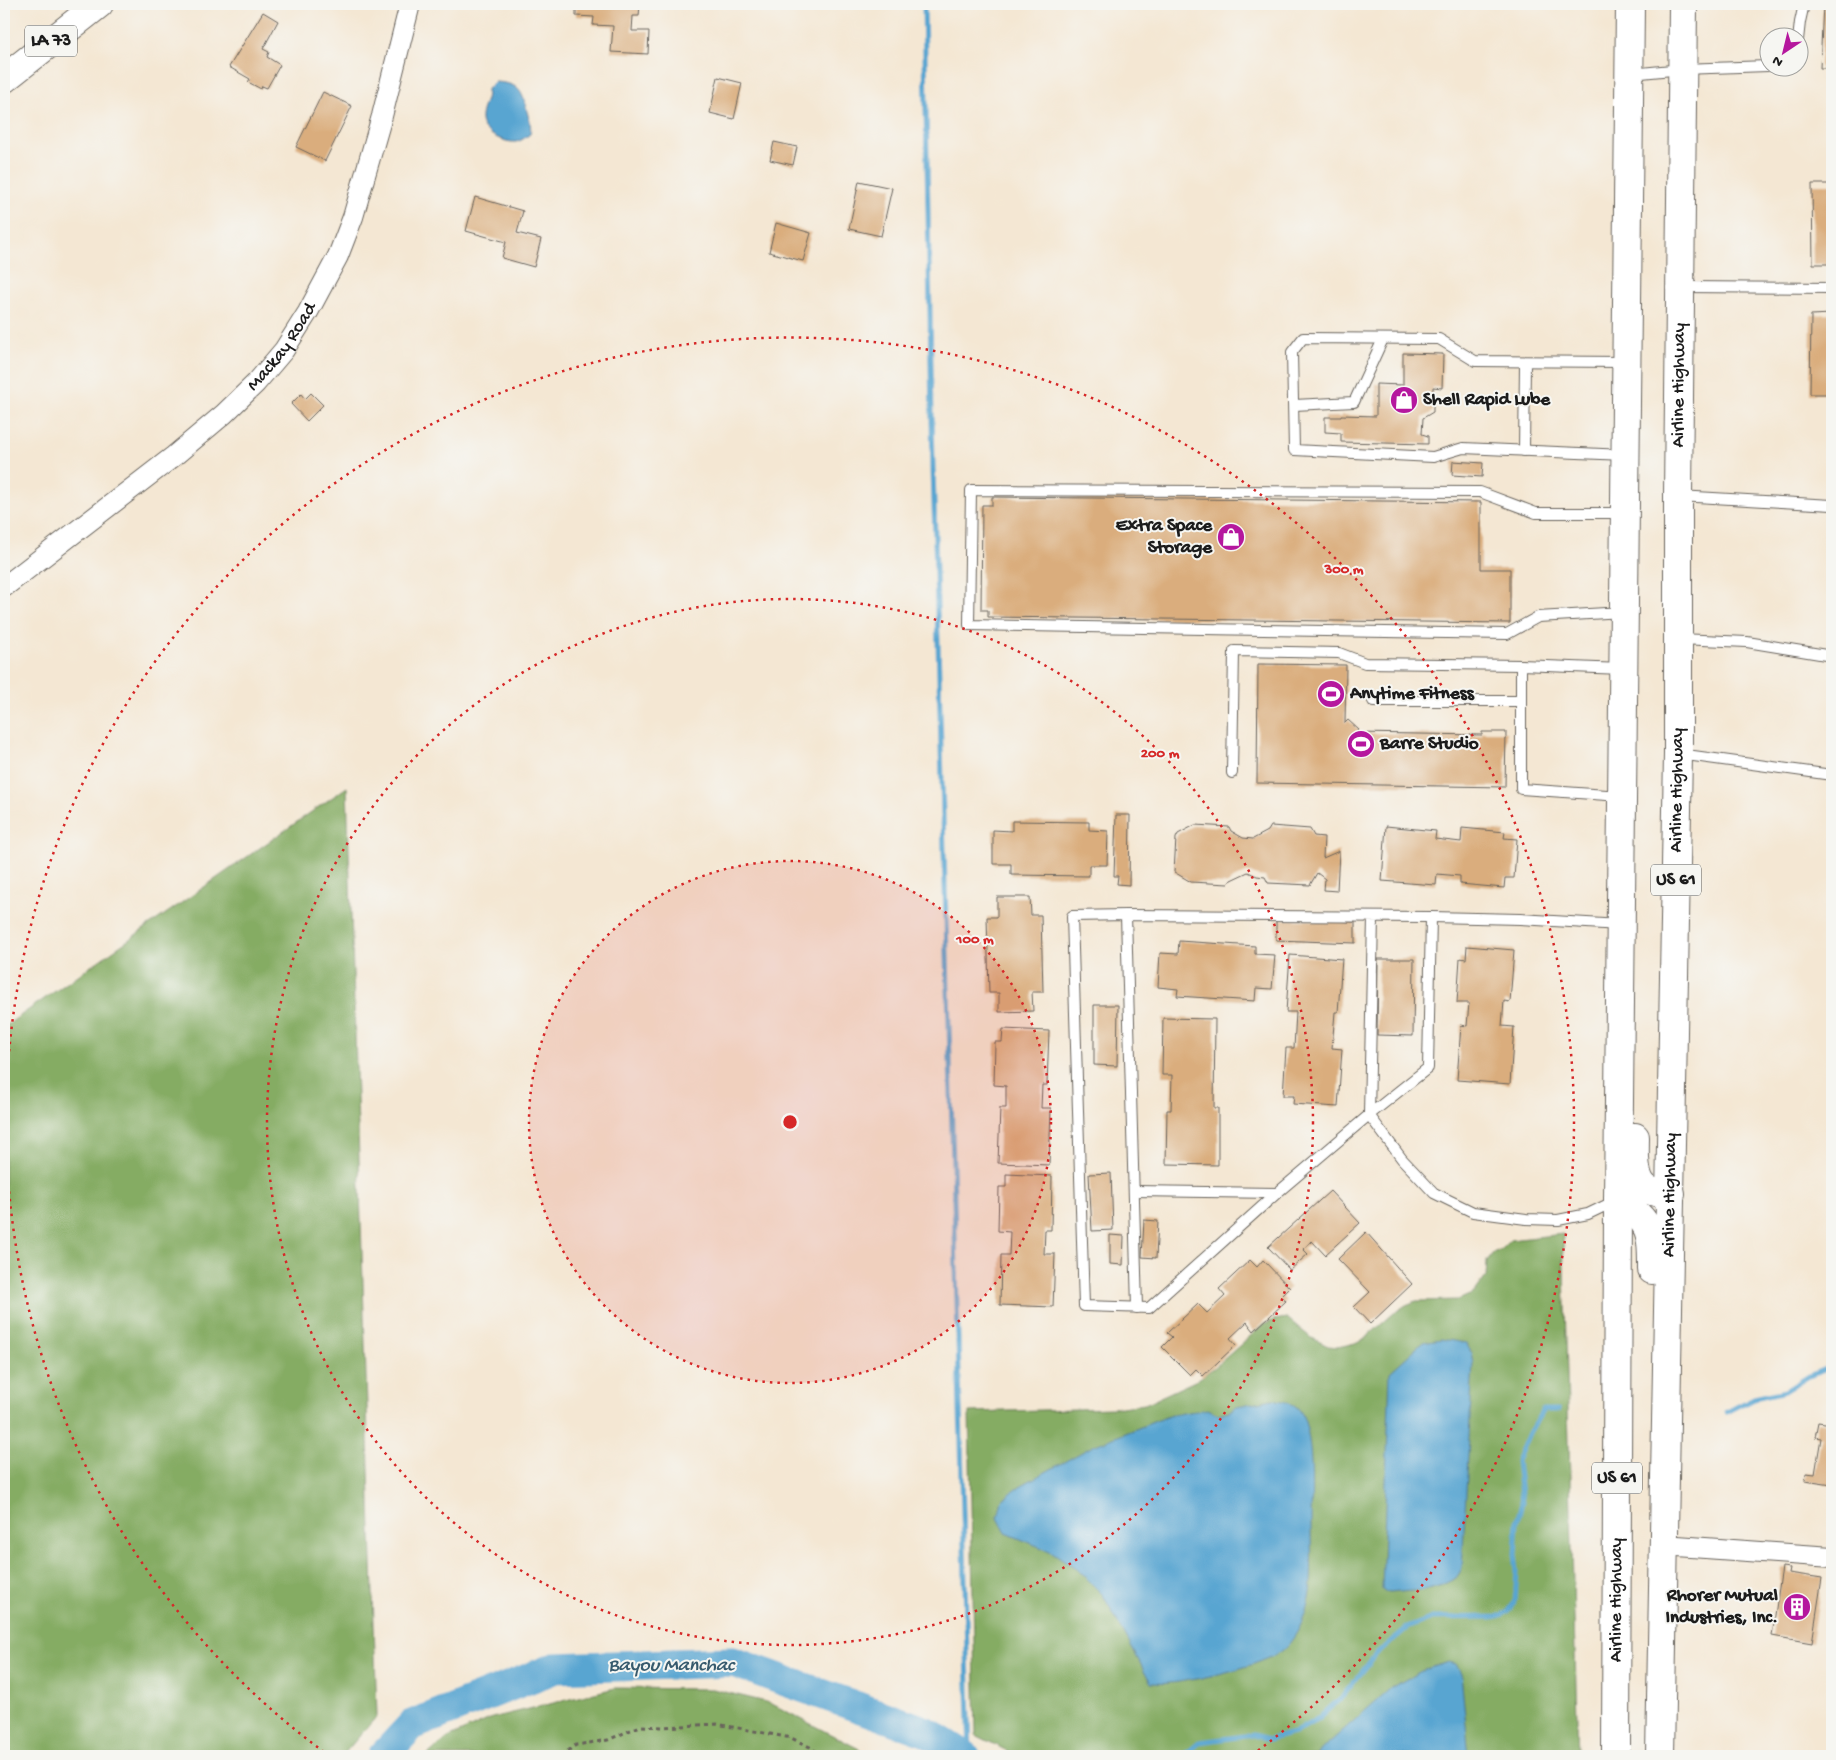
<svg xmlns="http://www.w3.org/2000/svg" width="1836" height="1760" font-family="'Gochi Hand',sans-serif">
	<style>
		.forest { fill: #85ac63; stroke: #506440 }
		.water { fill: #59a5d1; stroke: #3a6076 }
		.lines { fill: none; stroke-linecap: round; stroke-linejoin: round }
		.stream { stroke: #59a5d1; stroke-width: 5 }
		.river { stroke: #59a5d1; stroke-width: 31 }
		.building { fill: #daad7d }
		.service-casing { stroke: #68635c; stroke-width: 12 }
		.minor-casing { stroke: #68635c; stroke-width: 22 }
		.primary-casing { stroke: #68635c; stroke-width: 30 }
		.trunk-casing { stroke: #68635c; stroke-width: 30 }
		.path { stroke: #68635c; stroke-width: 3; stroke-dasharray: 4 4; stroke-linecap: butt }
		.service { stroke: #fff; stroke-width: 10 }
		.minor { stroke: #fff; stroke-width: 20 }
		.primary { stroke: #fff; stroke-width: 28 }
		.trunk { stroke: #fff; stroke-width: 28 }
		.ring { fill: none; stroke: #d62828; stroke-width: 2.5; stroke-dasharray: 2.5 5 }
		.labels { text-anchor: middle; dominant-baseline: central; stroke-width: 4; stroke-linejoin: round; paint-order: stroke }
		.shield { fill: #f6f6f2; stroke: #5d5d5c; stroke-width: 1 }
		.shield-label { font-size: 18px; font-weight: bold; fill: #1c1c1c }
		.street-label { font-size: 19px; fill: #1c1c1c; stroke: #f6f6f2 }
		.poi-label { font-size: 19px; font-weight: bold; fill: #1c1c1c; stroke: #f6f6f2; text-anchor: start }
		.water-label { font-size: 20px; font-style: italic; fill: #375a6d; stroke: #f6f6f2 }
		.centre { fill: #d62828; stroke: #f6f6f2; stroke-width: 2.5 }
		.ring-label { font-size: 15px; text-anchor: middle; font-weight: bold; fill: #d62828; stroke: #f6f6f2; stroke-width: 4; stroke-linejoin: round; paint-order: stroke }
	</style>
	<rect width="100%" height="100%" fill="#f6f6f2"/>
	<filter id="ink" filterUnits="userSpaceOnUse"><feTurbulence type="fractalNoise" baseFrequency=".02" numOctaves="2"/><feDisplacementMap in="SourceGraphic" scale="10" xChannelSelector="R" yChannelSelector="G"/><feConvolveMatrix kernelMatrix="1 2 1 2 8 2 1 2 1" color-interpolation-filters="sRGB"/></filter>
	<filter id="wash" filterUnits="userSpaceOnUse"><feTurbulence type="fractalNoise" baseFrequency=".0096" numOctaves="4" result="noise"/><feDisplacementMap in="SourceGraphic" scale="20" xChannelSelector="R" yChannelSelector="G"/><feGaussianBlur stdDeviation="1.12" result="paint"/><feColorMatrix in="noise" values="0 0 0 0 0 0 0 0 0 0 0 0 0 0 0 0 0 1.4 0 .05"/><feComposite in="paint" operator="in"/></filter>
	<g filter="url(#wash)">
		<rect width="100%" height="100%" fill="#f4e7d3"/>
		<g class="forest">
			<path d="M347 787 377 1716 342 1756H4V1027Z"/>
			<path d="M1563 1234 1578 1756H1017L976 1735 969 1412 1113 1408 1145 1404 1197 1380 1215 1367 1263 1325 1274 1320 1287 1318 1310 1337 1328 1346 1338 1347 1355 1343 1367 1337 1394 1313 1406 1305 1416 1301 1458 1300 1474 1293 1486 1277 1487 1261 1493 1253 1501 1249 1510 1240Z"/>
			<path d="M615 1688 713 1689 770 1703 873 1756H426L448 1738 492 1718Z"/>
		</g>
		<g class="water">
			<path d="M494 82C518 83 522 89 527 111 529 120 532 125 530 134 526 137 521 141 516 142 504 143 482 133 481 120 480 109 488 101 487 89Z"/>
			<path d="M1441 1339 1466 1343 1471 1352 1473 1363 1462 1569 1456 1578 1442 1585 1424 1590 1388 1593 1382 1589 1390 1372 1423 1342Z"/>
			<path d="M1273 1399C1285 1402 1296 1402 1302 1414 1315 1442 1311 1497 1311 1528 1311 1555 1314 1584 1306 1611 1302 1625 1294 1640 1283 1650 1265 1665 1195 1681 1170 1683 1164 1684 1157 1683 1151 1683L1103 1595 1077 1569 1052 1552 1006 1533 998 1518 1002 1500 1020 1486 1093 1446 1171 1415 1208 1409 1218 1414 1230 1411 1237 1406Z"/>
			<path d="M1449 1662 1456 1664 1461 1674 1469 1756H1317L1321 1750 1392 1687 1425 1669Z"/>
		</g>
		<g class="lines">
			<g class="stream">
				<path d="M924 4 933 468 970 1756"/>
				<path d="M1727 1412 1754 1398 1785 1391 1809 1376 1825 1369 1832 1372"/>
				<path d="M1183 1756 1199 1742 1253 1735 1270 1739 1294 1733 1319 1718 1343 1696 1376 1654 1407 1628 1432 1618 1497 1617 1509 1611 1515 1602 1517 1571 1515 1554 1517 1522 1522 1503 1517 1461 1529 1433 1543 1410H1558"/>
			</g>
			<path class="river" d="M383 1756 412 1725 555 1668 733 1662 927 1732 965 1756"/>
		</g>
		<g id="blocks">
			<g class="building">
				<path d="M576 4H640L639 16H633L632 31H649L648 54 611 52 613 26 593 25 594 17 576 16Z"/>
				<path d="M1823 4H1832V68H1820Z"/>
				<path d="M263 12 278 21 263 49 269 52 267 57 280 65 267 88 262 86 261 89 248 82 250 79 229 67Z"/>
				<path d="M718 77 742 83 734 119 710 113Z"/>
				<path d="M323 92 352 106 325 161 296 147Z"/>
				<path d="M774 142 797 147 793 165 770 160Z"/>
				<path d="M859 181 892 188 881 236 849 229Z"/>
				<path d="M1812 184H1832V264H1813Z"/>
				<path d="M475 197 523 211 517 233 541 239 534 267 502 258 506 242 466 231Z"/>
				<path d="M776 223 811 233 803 261 769 252Z"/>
				<path d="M1832 314V394H1810L1811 315Z"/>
				<path d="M1403 353 1443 354 1442 388 1433 387V412L1423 418 1422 434 1428 436V444L1341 442V433L1325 432V417H1341V415L1376 416V384L1403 385Z"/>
				<path d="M311 393 323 405 307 421 291 404 301 394 305 399Z"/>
				<path d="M1453 461 1483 463 1482 477 1452 475Z"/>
				<path d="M992 497 1481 502V569H1510V623L988 617V610H981L982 505H992Z"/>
				<path d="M1258 664 1346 665 1345 723 1348 720 1359 730 1356 733 1482 735V732H1506L1505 787 1257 783Z"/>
				<path d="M1116 815H1130L1129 885 1117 884 1118 876H1114Z"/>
				<path d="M1012 821 1089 822V830L1108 831 1107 865H1089V876L1011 875V864H993V830L1012 831Z"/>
				<path d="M1195 825 1229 827 1231 831 1243 838 1253 839 1268 831 1271 826 1310 829 1314 836 1324 837 1323 858 1339 851 1337 891 1324 890 1325 879 1317 873 1310 885 1268 883 1265 877 1257 876 1248 872 1231 880 1228 884 1191 882 1174 872 1176 838 1178 834Z"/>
				<path d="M1386 826 1436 831 1435 839 1461 842 1462 828 1505 832 1504 838 1517 839 1514 878H1505L1504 888 1460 884V876L1437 874 1436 885 1382 881Z"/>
				<path d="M997 897H1030L1031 915H1041L1043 992H1032L1033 1011 999 1012V993H989L987 917H997Z"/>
				<path d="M1276 919 1355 922V943L1276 940Z"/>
				<path d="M1179 941 1255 946V954L1275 955 1272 989 1256 988 1255 1001 1177 996 1178 989 1158 987 1160 953 1178 954Z"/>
				<path d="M1467 946 1514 950 1510 1002 1504 1001 1502 1026 1514 1027 1510 1084 1457 1080 1461 1025 1467 1026 1469 1003H1457L1460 958 1466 959Z"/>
				<path d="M1290 955 1342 959 1338 1012H1335L1332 1048 1342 1049 1338 1107 1293 1104 1294 1096H1283L1286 1048H1294L1296 1012H1286Z"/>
				<path d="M1378 959H1414L1413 1036 1377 1035Z"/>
				<path d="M1094 1005H1118L1117 1066 1094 1065Z"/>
				<path d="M1163 1018 1215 1019 1214 1108H1218V1165L1166 1164 1167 1110H1171L1172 1075H1162Z"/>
				<path d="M1003 1029 1049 1031 1047 1085H1042L1041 1108H1051L1049 1165 998 1163 1000 1108H1006V1086L994 1085 995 1042H1002Z"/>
				<path d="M1111 1173 1113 1230 1092 1231 1089 1174Z"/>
				<path d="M1006 1174 1052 1176 1051 1230H1045L1044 1254H1055L1053 1307 1000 1305 1001 1255H1009L1010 1232 998 1231 999 1187H1006Z"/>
				<path d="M1330 1191 1360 1223 1325 1255 1312 1241 1303 1249 1308 1254 1290 1270 1268 1247Z"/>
				<path d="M1144 1220 1158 1221 1156 1258 1142 1257Z"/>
				<path d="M1366 1232 1412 1284 1370 1324 1354 1307 1370 1292 1338 1259Z"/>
				<path d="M1110 1235 1124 1236 1123 1265 1110 1264Z"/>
				<path d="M1250 1260 1257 1267 1263 1260 1290 1288 1282 1296 1286 1301 1254 1331 1247 1322 1230 1338 1236 1345 1203 1376 1196 1369 1190 1375 1162 1347 1172 1337 1167 1333 1198 1304 1207 1313 1225 1296 1219 1289Z"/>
				<path d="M1818 1422 1832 1424V1485L1805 1481 1806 1473 1815 1474 1821 1438 1815 1437Z"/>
				<path d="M1782 1567 1790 1568 1789 1573 1822 1578 1812 1643 1772 1636Z"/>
			</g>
		</g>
	</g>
	<g filter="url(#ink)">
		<use href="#blocks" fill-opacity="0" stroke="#68635c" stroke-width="1"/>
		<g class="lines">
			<defs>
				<g id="service">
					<path d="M1798 40 1800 22 1804 4"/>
					<path d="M1631 74 1682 69 1768 66"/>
					<path d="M1681 287 1832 288"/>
					<path d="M1294 405 1354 402 1383 339"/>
					<path d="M1524 451 1525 363"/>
					<path d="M1625 455 1463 448 1433 457 1294 450 1292 352 1303 338 1439 339 1475 361 1626 362"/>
					<path d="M1679 496 1832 505"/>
					<path d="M1623 612 1538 617 1507 634 969 625 971 490 1480 492 1536 513H1624"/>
					<path d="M1680 639 1747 642 1832 656"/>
					<path d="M1373 701H1521"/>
					<path d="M1679 754 1832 775"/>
					<path d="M1232 773 1234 651 1339 653 1365 663 1521 665"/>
					<path d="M1621 796 1521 789V665L1622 669"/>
					<path d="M1126 915 1137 1308"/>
					<path d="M1373 917 1369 1115 1277 1193 1149 1308 1084 1306 1072 916 1126 915 1431 917 1428 1068 1369 1115 1402 1159 1434 1193 1473 1212 1526 1219 1558 1220 1588 1214 1615 1201"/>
					<path d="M1431 917 1520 919 1620 925"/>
					<path d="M1134 1191 1277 1193"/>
				</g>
				<g id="minor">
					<path id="s1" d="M4 587 174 456 224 414 256 383 284 350 308 312 338 256 353 217 382 116 410 4"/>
					<path d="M1663 1545 1832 1557"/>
				</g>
				<path id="primary" d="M4 79 99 4"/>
				<g id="trunk">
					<path d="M1635 1137C1635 1152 1632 1179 1647 1189 1653 1193 1664 1193 1671 1194"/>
					<path d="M1618 1200C1652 1220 1652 1234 1652 1270"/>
					<path id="s2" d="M1616 1756 1618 1200 1630 4"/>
					<path id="s3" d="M1660 1756 1678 754V496L1683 4"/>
				</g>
			</defs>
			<use href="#service" class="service-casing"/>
			<use href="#minor" class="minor-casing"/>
			<use href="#primary" class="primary-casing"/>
			<use href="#trunk" class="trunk-casing"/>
			<path class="path" d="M561 1756 576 1745 608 1740 640 1726 663 1727 717 1724 791 1738 810 1747 822 1756"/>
			<use href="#service" class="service"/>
			<use href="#minor" class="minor"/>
			<use href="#primary" class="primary"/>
			<use href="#trunk" class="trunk"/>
		</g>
	</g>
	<circle cx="790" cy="1122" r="261" fill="#d62828" fill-opacity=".12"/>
	<g class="ring">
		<circle cx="790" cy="1122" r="261"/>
		<circle cx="790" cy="1122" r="523"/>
		<path d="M324 1752A784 784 0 1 1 1256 1752"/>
	</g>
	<defs>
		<symbol id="shop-disc" viewBox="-11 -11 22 22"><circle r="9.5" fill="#b5179e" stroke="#f6f6f2"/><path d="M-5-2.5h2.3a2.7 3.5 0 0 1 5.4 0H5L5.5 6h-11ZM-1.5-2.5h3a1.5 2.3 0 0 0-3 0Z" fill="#fff"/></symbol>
		<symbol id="stadium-disc" viewBox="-11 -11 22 22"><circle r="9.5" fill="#b5179e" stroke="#f6f6f2"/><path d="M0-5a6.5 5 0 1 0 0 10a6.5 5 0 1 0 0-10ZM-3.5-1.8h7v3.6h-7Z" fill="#fff"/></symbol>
		<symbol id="building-disc" viewBox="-11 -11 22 22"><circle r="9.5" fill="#b5179e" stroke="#f6f6f2"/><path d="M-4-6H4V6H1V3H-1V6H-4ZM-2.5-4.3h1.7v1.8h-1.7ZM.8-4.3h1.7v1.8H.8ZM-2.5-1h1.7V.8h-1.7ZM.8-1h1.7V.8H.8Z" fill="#fff"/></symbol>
	</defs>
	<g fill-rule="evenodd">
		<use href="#shop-disc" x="1388" y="384" width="32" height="32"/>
		<use href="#shop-disc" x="1215" y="521" width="32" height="32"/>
		<use href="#stadium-disc" x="1315" y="678" width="32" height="32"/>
		<use href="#stadium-disc" x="1345" y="728" width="32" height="32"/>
		<use href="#building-disc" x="1781" y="1591" width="32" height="32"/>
	</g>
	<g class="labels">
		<g class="shield">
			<rect x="25" y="25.5" width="52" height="31" rx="4"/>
			<rect x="1651" y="864.5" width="50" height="31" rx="4"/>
			<rect x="1592" y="1462.5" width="50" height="31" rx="4"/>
		</g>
		<g class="shield-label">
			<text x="51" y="41">LA 73</text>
			<text x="1676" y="880">US 61</text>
			<text x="1617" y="1478">US 61</text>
		</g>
		<g class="street-label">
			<text stroke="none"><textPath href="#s1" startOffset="369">Mackay Road</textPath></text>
			<text stroke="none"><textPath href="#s3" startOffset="1371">Airline Highway</textPath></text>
			<text stroke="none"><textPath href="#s3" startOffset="966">Airline Highway</textPath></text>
			<text stroke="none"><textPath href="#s3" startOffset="561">Airline Highway</textPath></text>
			<text stroke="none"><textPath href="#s2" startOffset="156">Airline Highway</textPath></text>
		</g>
		<g class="poi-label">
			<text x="1423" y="400">Shell Rapid Lube</text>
			<text x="1212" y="526" text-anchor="end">Extra Space<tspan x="1212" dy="22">Storage</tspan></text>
			<text x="1350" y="694">Anytime Fitness</text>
			<text x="1380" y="744">Barre Studio</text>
			<text x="1778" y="1596" text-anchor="end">Rhorer Mutual<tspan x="1778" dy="22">Industries, Inc.</tspan></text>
		</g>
		<g class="water-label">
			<text x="671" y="1666">Bayou Manchac</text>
		</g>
	</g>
	<circle cx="790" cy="1122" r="8" class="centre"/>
	<g class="ring-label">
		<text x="1344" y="573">300 m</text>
		<text x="1160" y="757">200 m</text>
		<text x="975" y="943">100 m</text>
	</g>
	<rect width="1836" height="1760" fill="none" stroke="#f6f6f2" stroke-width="20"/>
	<g transform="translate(1784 52) rotate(215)"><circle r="24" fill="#f6f6f2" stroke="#9f9f9c"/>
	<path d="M0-4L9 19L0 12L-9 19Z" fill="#b5179e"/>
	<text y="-8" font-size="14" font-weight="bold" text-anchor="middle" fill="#1c1c1c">N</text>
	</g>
</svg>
